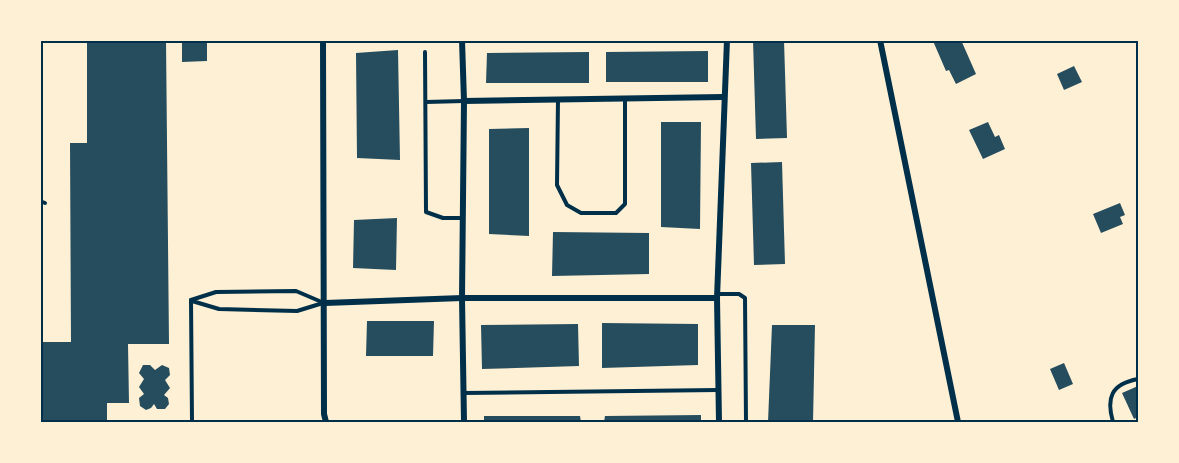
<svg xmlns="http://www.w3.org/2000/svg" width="1179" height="463" font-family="Overpass,sans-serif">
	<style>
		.building { fill: #264d5e }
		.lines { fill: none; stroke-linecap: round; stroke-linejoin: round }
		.service { stroke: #003049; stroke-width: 4 }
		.minor { stroke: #003049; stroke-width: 6 }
		.neatline { fill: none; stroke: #003049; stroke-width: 2 }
	</style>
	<rect width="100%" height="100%" fill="#fdf0d5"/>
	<g class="building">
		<path d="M87 40H166L169 344H128L129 403H107V422H40V342H71L70 143H87Z"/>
		<path d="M182 40H207V61L182 62Z"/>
		<path d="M753 40H784L787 138 756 139Z"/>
		<path d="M961 40 976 74 956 84 949 70 946 71 933 41Z"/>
		<path d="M398 50 400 160 357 158 356 53Z"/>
		<path d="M708 51V82H606V52Z"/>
		<path d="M589 52V83H486L487 53Z"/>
		<path d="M1074 66 1082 82 1064 90 1057 74Z"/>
		<path d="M661 122H701L700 229 661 227Z"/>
		<path d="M988 122 995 137 999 135 1005 149 983 159 969 130Z"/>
		<path d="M529 128V236L489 234V129Z"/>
		<path d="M782 162 785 264 754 265 751 163Z"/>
		<path d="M1120 203 1125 215 1120 217 1123 224 1101 233 1093 214Z"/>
		<path d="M397 218 396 270 353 268 354 220Z"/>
		<path d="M553 232 649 233V274L552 276Z"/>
		<path d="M367 321H434L433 356H366Z"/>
		<path d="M602 323 698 324V365L602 368Z"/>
		<path d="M578 324 579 366 482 369 481 325Z"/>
		<path d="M772 325H815L813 422H768Z"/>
		<path d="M1064 363 1073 384 1059 390 1050 369Z"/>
		<path d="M143 365H150L155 370 162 365 169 368 170 375 165 380 170 388 164 395 168 398 169 404 165 409H157L154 404 151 408 146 410 140 406 139 398 144 394 139 387 144 379 139 373Z"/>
		<path d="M1138 386V417L1134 419 1122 393Z"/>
		<path d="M701 415V422H604L605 416Z"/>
		<path d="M484 416H580L581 422H484Z"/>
	</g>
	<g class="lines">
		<g class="service">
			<path d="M425 52 426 212 443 218H462"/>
			<path d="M558 99 557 185 567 205 581 213H616L625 204V99"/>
			<path d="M426 102 464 101"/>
			<path d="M40 201 45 203"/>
			<path d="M718 294H739L745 298 746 422"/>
			<path d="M191 300 216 292 296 291 324 303"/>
			<path d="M191 300 192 422"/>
			<path d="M192 301 219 309 297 311 323 303"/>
			<path d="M464 393 718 390"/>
			<path d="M1113 422C1106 398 1111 384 1138 379"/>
		</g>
		<g class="minor">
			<path d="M323 40 324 414 326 422"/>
			<path d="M462 40 464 101 462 298 464 422"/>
			<path d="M880 40 958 422"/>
			<path d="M464 101 723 97"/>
			<path d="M325 303 462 298H717"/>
			<path d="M719 422 717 298 727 40"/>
		</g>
	</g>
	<rect width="1179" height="463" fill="none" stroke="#fdf0d5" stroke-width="84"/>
	<rect x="42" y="42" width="1095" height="379" class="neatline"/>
</svg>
